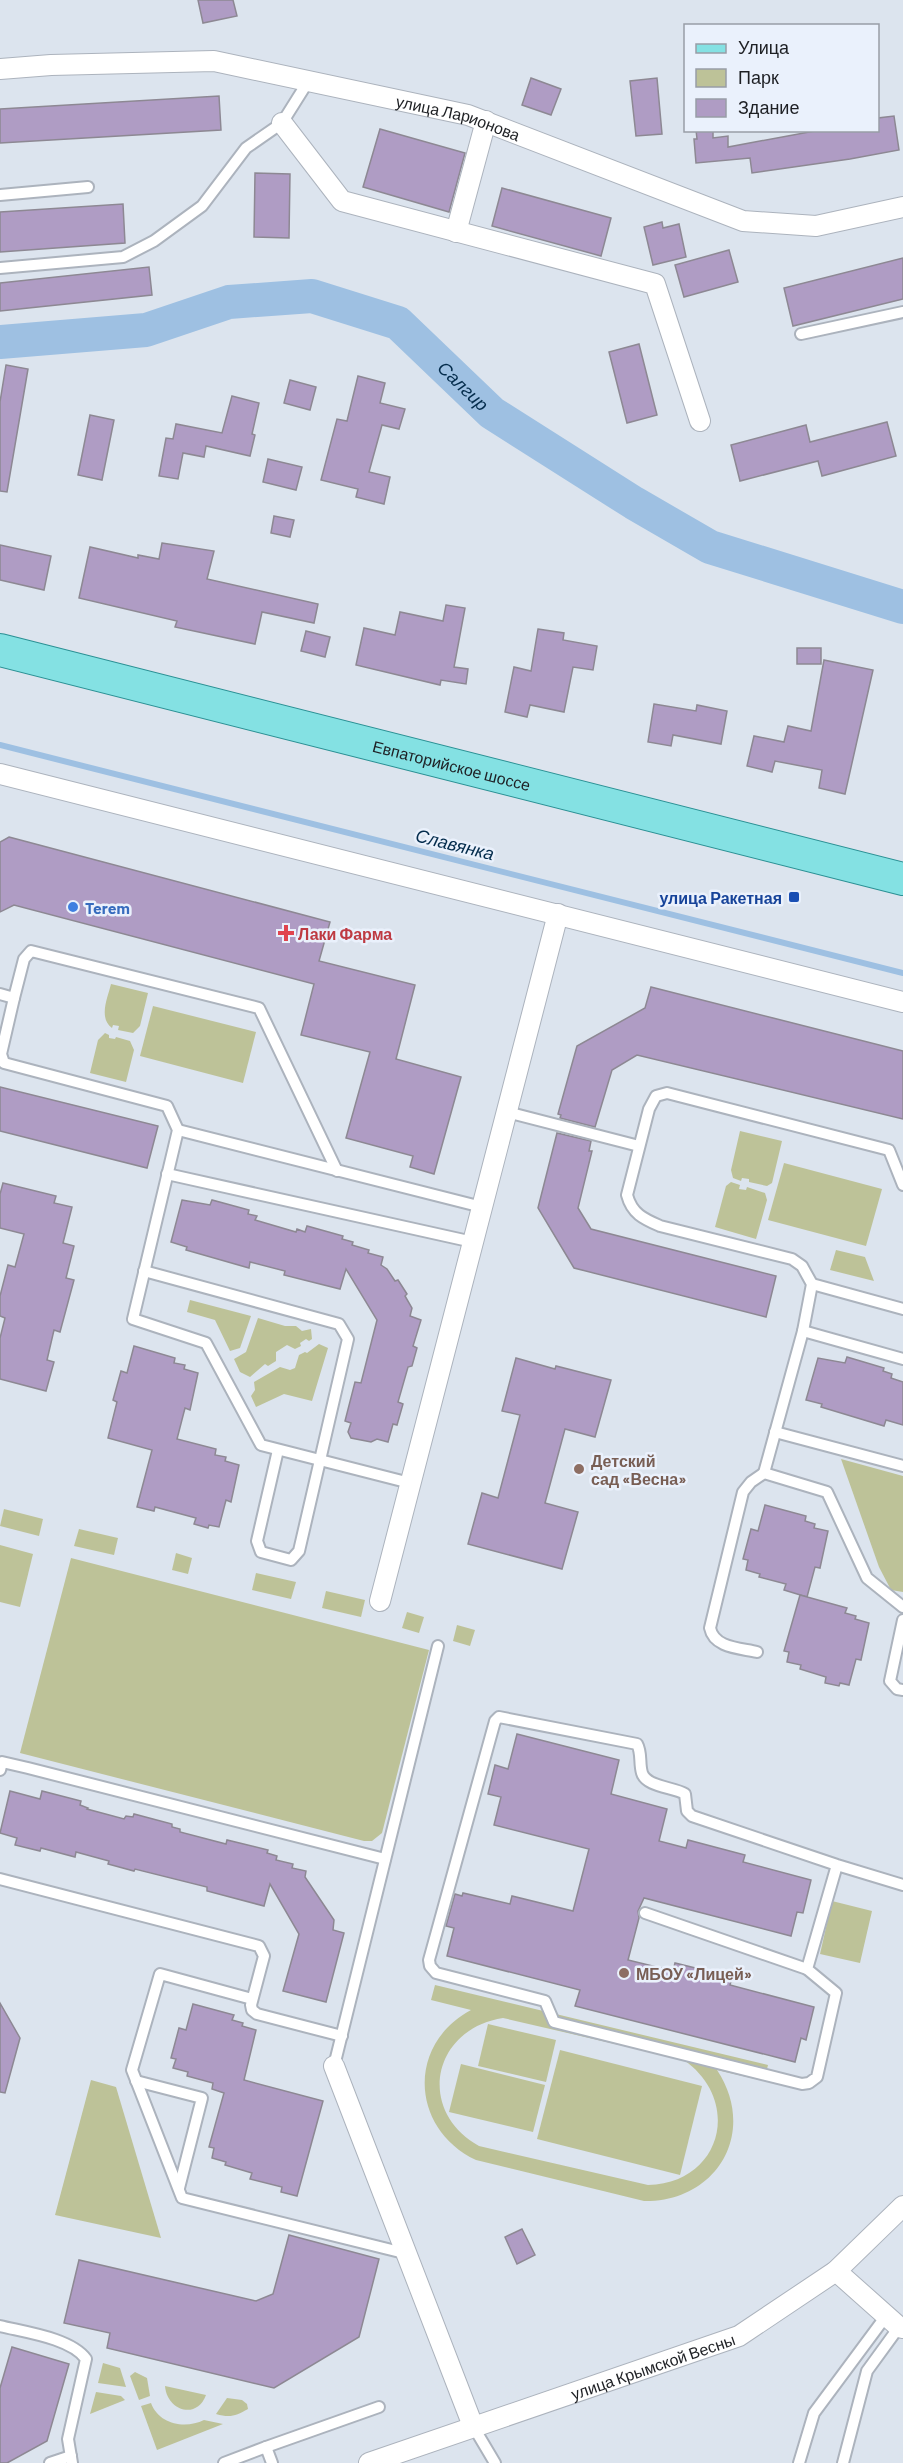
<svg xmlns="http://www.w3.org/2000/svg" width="903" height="2463" font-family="Barlow,sans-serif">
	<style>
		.green { fill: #bdc298; fill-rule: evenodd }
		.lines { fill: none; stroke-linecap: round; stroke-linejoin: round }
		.stream { stroke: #9ec0e2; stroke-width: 6 }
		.river { stroke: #9ec0e2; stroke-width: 34 }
		.building { fill: #af9cc4; stroke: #8d8893; stroke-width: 1.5 }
		.service-casing { stroke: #acb3bd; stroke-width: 14 }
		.minor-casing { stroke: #acb3bd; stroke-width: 22 }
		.primary-casing { stroke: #2b9094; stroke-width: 34 }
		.service { stroke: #fff; stroke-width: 10 }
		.minor { stroke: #fff; stroke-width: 20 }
		.primary { stroke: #84e1e3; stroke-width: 32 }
		.transit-dot { fill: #1a4fb4; stroke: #eaf1fc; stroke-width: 2 }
		.shop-dot { fill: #3f7fe0; stroke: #eaf1fc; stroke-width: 2 }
		.health-dot { fill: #e0444e; stroke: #eaf1fc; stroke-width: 2 }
		.education-dot { fill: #8d6e63; stroke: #eaf1fc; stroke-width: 2 }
		.labels { text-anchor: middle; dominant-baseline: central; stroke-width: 5; stroke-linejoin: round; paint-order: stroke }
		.street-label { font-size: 16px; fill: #1e2024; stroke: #eaf1fc }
		.transit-label { font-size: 16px; font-weight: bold; fill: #164399; stroke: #eaf1fc; text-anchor: end }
		.shop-label { font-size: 16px; font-weight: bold; fill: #366cbe; stroke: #eaf1fc; text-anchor: start }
		.health-label { font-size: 16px; font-weight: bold; fill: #be3a42; stroke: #eaf1fc; text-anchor: start }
		.education-label { font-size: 16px; font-weight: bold; fill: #785e54; stroke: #eaf1fc; text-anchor: start }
		.water-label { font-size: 18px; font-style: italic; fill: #042c4c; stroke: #eaf1fc }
	</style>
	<rect width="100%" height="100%" fill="#dce4ee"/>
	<g class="green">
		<path d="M111 984 148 993 140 1026 133 1033 118 1030 119 1026 113 1025 112 1028C98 1018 108 997 111 984Z"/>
		<path d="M153 1006 256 1032 243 1083 140 1056Z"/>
		<path d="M105 1033 109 1035V1038L115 1039 116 1037 130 1041 134 1050 126 1082 90 1073 98 1040Z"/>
		<path d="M740 1131 782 1141 772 1183 767 1186 749 1182V1179L742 1178 741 1181 733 1178 731 1170Z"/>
		<path d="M784 1163 882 1189 866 1246 768 1220Z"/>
		<path d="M731 1182 740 1185 739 1189 746 1190 747 1187 765 1193 767 1200 756 1239 715 1227 726 1186Z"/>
		<path d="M836 1250 865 1257 874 1281 830 1270Z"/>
		<path d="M190 1300 251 1316 240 1348 230 1351 215 1320 187 1312Z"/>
		<path d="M258 1318 285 1326H296L302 1331 311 1329 312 1339 309 1341 306 1339 300 1343 301 1346 295 1349 287 1345 276 1352V1361L268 1366 265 1364 250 1377 240 1372 234 1359 246 1352Z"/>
		<path d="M319 1344 328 1348 312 1401 284 1394 256 1407 251 1396 255 1390 254 1382 280 1367 290 1370 295 1368 299 1355 305 1352 307 1353Z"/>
		<path d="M841 1459 903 1476V1592L891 1590 879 1567Z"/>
		<path d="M4 1509 43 1519 39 1536 0 1526Z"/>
		<path d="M79 1529 118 1538 114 1555 74 1546Z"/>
		<path d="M0 1545 33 1554 20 1607 0 1602Z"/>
		<path d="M176 1553 192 1558 188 1574 172 1570Z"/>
		<path d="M71 1558 429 1650 382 1833 372 1841H364L20 1753Z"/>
		<path d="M256 1573 296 1582 291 1599 252 1590Z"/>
		<path d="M326 1591 365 1600 361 1617 322 1608Z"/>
		<path d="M407 1612 424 1617 419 1633 402 1628Z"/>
		<path d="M457 1625 475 1630 470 1646 453 1641Z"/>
		<path d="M832 1901 872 1911 860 1963 820 1954Z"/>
		<path d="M435 1985 768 2065 764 2081 717 2070C758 2132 717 2202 644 2201L476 2160C411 2129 406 2045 471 2010L431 2000ZM503 2018 684 2060C743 2102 721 2183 648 2185L479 2146C416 2111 432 2029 503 2018Z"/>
		<path d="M488 2024 556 2040 546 2082 478 2066Z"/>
		<path d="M560 2050 702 2086 680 2175 537 2139Z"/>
		<path d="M461 2064 545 2085 533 2132 449 2112Z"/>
		<path d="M91 2080 116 2087 161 2238 55 2215Z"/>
		<path d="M103 2363 120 2368 126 2387 98 2383Z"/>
		<path d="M135 2372 147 2378 150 2396 139 2400 130 2376Z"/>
		<path d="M165 2386 206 2395C197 2420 167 2411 165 2386Z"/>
		<path d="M96 2392 121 2396 125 2400 90 2414Z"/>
		<path d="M227 2398 242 2400 247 2404 248 2409C236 2416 230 2418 216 2414Z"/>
		<path d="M151 2403C159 2425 186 2429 204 2420L223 2424 157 2450 141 2406Z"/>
	</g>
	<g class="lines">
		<path class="stream" d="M0 745 903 973"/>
		<path class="river" id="s1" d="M0 342 146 330 229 302 312 296 398 323 492 413 634 503 710 547 903 607"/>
	</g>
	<g class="building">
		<path d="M198 0H233L237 16 203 23Z"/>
		<path d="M531 78 561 89 551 115 522 105Z"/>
		<path d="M657 78 662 134 636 136 630 81Z"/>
		<path d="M219 96 221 130 0 143V109Z"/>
		<path d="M894 116 899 150 850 159 752 173 750 158 696 163 694 139H697L696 130H713V138L728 136V147L820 130H878V118Z"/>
		<path d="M380 129 465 153 449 212 363 187Z"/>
		<path d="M255 173 290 174 289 238 254 237Z"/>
		<path d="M502 188 611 218 601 256 492 226Z"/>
		<path d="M123 204 125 243 0 252V212Z"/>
		<path d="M662 222 663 228 679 224 686 257 653 265 644 227Z"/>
		<path d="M729 250 738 282 684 297 675 265Z"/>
		<path d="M903 258V299L793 326 784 288Z"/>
		<path d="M149 267 152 295 0 311V283Z"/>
		<path d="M639 344 657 415 627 423 609 352Z"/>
		<path d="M6 365 28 369 7 492 0 491V402Z"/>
		<path d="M358 376 385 383 380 403 405 409 399 429 382 425 369 472 390 477 384 504 356 497 358 489 321 480 337 419 347 421Z"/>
		<path d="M290 380 316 387 310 410 284 403Z"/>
		<path d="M232 396 259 403 252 434 255 435 250 456 206 446 204 457 183 453 178 479 159 476 166 438 173 439 176 424 222 433Z"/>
		<path d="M90 415 114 420 102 480 78 475Z"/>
		<path d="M887 422 896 456 822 476 818 461 740 481 731 445 806 425 810 442Z"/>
		<path d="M268 459 302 467 296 490 263 482Z"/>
		<path d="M274 516 294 520 290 537 271 533Z"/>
		<path d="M162 543 214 551 207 579 318 604 314 623 262 612 255 644 175 627 177 621 79 598 90 547 138 558V555L159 559Z"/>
		<path d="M0 545 51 556 44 590 0 580Z"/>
		<path d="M446 605 465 608 454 667 468 669 466 684 441 680 440 685 356 665 364 628 395 635 400 612 443 621Z"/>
		<path d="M538 629 564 633 563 640 597 646 593 670 573 667 564 712 530 705 527 717 505 712 514 667 531 671Z"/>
		<path d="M306 631 330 637 325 657 301 651Z"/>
		<rect x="797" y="648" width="24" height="16"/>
		<path d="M824 660 873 670 845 794 819 788 822 770 775 761 772 772 747 766 754 736 784 742 788 726 811 731Z"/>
		<path d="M654 704 696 711 697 705 727 711 721 744 673 735 671 746 648 742Z"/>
		<path d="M9 837 330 922 319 961 415 985 396 1059 461 1077 434 1174 410 1167 413 1156 346 1138 370 1052 301 1035 314 984 14 905 0 912V842Z"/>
		<path d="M651 987 903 1051V1119L637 1055 612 1070 595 1127 560 1118 561 1115 558 1114 577 1046 645 1008Z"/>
		<path d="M0 1087 158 1126 147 1168 0 1131Z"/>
		<path d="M557 1133 591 1141 589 1151H592L578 1208 591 1229 776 1276 766 1317 574 1268 538 1208Z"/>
		<path d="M3 1183 56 1196 54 1203 72 1207 63 1243 74 1246 66 1278 74 1280 60 1332 54 1330 47 1360 54 1362 46 1391 0 1379V1338L5 1318 0 1316V1296L8 1265 15 1267 24 1234 0 1228V1194Z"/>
		<path d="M182 1200 210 1205 212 1200 249 1210 248 1214 257 1216 255 1220 296 1232 297 1229 305 1232 307 1226 343 1236 342 1239 353 1242 352 1245 369 1250 368 1253 383 1257 381 1265 387 1269 395 1281 398 1280 407 1294 405 1296 412 1308 410 1316 421 1320 413 1346 417 1348 412 1366 408 1367 398 1402 403 1404 397 1425 393 1424 388 1442 377 1439 371 1442 351 1438 348 1432 351 1423 345 1421 355 1382 361 1383 377 1320 346 1269 340 1289 284 1275 285 1271 250 1262 249 1268 186 1250 187 1247 171 1242Z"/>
		<path d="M134 1346 175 1358 174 1363 185 1365 184 1369 198 1373 190 1410 185 1408 177 1439 216 1449 215 1455 226 1457 225 1461 239 1465 231 1502 226 1500 219 1527 209 1525 208 1528 194 1524 196 1518 155 1507 154 1511 137 1507 152 1450 108 1438 117 1402 113 1400 121 1371 127 1373Z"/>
		<path d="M847 1357 884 1368 883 1371 892 1374 891 1378 903 1382V1425L886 1420 884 1426 821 1407 822 1404 806 1400 818 1358 845 1363Z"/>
		<path d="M516 1358 555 1369 556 1366 611 1380 595 1437 565 1429 545 1503 578 1512 562 1569 468 1544 482 1493 498 1498 520 1415 502 1411Z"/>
		<path d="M765 1505 806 1516 805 1521 815 1524 814 1528 828 1531 820 1568 815 1567 807 1597 784 1590 786 1584 759 1577 760 1574 746 1570 748 1560 743 1559 751 1529 758 1531Z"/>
		<path d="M800 1595 847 1608 845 1613 856 1616 855 1619 869 1623 861 1660 856 1659 849 1685 840 1683 839 1686 825 1683 826 1677 800 1669 801 1665 787 1662 789 1652 784 1651Z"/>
		<path d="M517 1734 619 1760 611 1794 667 1809 659 1841 686 1848 688 1840 745 1855 743 1862 811 1880 803 1913 797 1912 791 1936 644 1898 638 1911 639 1918 628 1960 673 1971 675 1963 732 1977 730 1985 814 2007 806 2040 801 2038 795 2062 575 2006 580 1990 447 1956 454 1928 446 1926 455 1894 462 1896 463 1893 510 1904 512 1896 573 1911 589 1849 494 1825 501 1797 488 1794 495 1765 508 1769Z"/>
		<path d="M10 1791 40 1799 42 1791 81 1801 80 1805 88 1808 87 1809 124 1819 126 1816 133 1817 134 1814 172 1824V1827L180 1829V1832L226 1844 227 1840 268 1850 267 1853 277 1856 276 1860 293 1864 292 1868 306 1871 305 1877 334 1920 333 1930 344 1933 326 2002 283 1991 299 1934 270 1884 264 1906 207 1891V1887L135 1869 134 1871 108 1864 109 1861 76 1852 75 1857 41 1848 40 1851 15 1845 17 1838 0 1833Z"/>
		<path d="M0 2003 20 2038 5 2093 0 2092Z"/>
		<path d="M193 2004 234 2015 232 2020 243 2023 242 2026 256 2030 244 2080 323 2101 297 2196 281 2192 282 2187 250 2179 252 2173 225 2165 226 2162 212 2158 214 2148 209 2147 224 2093 212 2089 213 2083 187 2076 188 2072 173 2068 176 2059 171 2058 179 2028 186 2030Z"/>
		<path d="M522 2229 535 2255 517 2264 505 2237Z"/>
		<path d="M289 2235 379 2259 359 2337 274 2388 107 2348 110 2333 64 2323 79 2260 256 2301 273 2294Z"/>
		<path d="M12 2347 69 2364 47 2441 7 2463H0V2388Z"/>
	</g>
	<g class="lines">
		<defs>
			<g id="service">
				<path d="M0 195 88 187"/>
				<path d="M0 268 123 257 154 241 202 206 246 148 282 123 309 80"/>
				<path d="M801 334 903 312"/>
				<path d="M0 994 14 998 24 959 31 951 259 1008 337 1171"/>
				<path d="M14 998 1 1054 4 1063 167 1106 178 1130 133 1319 206 1343 261 1445 410 1483"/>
				<path d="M507 1112 639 1146"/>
				<path d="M178 1130 482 1207"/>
				<path d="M167 1174 473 1242"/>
				<path d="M903 1185 889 1150 667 1093 656 1096 649 1109 627 1195C632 1214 644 1219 660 1226L792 1259 802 1266 812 1284 803 1331 764 1473 827 1492 867 1578 903 1607"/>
				<path d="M144 1271 339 1324 348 1339 299 1551 291 1560 261 1552 257 1541 278 1450"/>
				<path d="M812 1284 903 1309"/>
				<path d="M803 1331 903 1359"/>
				<path d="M775 1432 903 1466"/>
				<path d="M903 1620 890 1681 897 1689 903 1690"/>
				<path d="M757 1652C740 1648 714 1648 710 1628L743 1492 751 1482 764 1473"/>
				<path d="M0 1770 2 1762 28 1768 385 1859"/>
				<path d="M837 1865 807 1969 836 1993 817 2077 809 2083 802 2084 554 2022 545 2001 436 1973 430 1966 429 1960 495 1721 499 1717 637 1744C642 1753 639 1763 642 1773 646 1787 674 1787 685 1794L687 1811 692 1816 837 1865 903 1885"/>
				<path d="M0 1879 259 1946 264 1956 251 2005 252 2010 257 2014 342 2036"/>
				<path d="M645 1913 807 1969"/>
				<path d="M252 1999 160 1974 132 2070 182 2198 408 2254"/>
				<path d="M334 2066 438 1646"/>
				<path d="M136 2081 202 2098 179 2188"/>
				<path d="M0 2326C24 2332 71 2338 86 2359L68 2439 72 2463"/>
				<path d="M473 2426 495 2463"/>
				<path d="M266 2447 379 2407"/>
				<path d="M50 2463 71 2456"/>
				<path d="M224 2463 266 2447 272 2463"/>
				<path d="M799 2463 814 2413 886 2316"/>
				<path d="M843 2463 867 2371 899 2327"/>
			</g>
			<g id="minor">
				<path id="s2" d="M0 69 51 65 214 61 468 115 743 221 816 226 903 207"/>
				<path d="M282 123 342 201 655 284 700 421"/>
				<path d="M456 232 486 121"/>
				<path d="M0 774 903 1002"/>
				<path d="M380 1601 558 914"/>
				<path d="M334 2066 473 2426"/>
				<path d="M836 2271 899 2327 903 2328"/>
				<path id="s3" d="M369 2463 739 2336 836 2271 903 2206"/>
			</g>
			<g id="primary">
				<path id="s4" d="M0 650 903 879"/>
			</g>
		</defs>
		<use href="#service" class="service-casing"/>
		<use href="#minor" class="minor-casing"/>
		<use href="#primary" class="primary-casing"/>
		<use href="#service" class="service"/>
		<use href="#minor" class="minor"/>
		<use href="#primary" class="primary"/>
	</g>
	<rect class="transit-dot" x="788" y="891" width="12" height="12" rx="3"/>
	<circle class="shop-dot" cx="73" cy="907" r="6"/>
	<path class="health-dot" d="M283 924h6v6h6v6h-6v6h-6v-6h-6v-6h6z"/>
	<g class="education-dot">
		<circle cx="579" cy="1469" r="6"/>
		<circle cx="624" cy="1973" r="6"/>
	</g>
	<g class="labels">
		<g class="street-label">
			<text stroke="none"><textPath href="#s2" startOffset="465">улица Ларионова</textPath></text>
			<text stroke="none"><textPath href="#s4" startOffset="466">Евпаторийское шоссе</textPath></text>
			<text stroke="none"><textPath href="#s3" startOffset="300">улица Крымской Весны</textPath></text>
		</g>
		<g class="transit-label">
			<text x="782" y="897">улица Ракетная</text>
		</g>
		<g class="shop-label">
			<text x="85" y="907">Terem</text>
		</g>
		<g class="health-label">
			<text x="298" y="933">Лаки Фарма</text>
		</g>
		<g class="education-label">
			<text x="591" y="1460">Детский<tspan x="591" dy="18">сад «Весна»</tspan></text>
			<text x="636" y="1973">МБОУ «Лицей»</text>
		</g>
		<g class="water-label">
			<text stroke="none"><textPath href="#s1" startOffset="498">Салгир</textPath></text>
			<text transform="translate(455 844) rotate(14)">Славянка</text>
		</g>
	</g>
	<rect x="684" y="24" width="195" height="108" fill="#eaf1fc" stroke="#989da6" stroke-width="1.5"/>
	<rect x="696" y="44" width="30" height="9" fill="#84e1e3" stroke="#989da6" stroke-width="1.5"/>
	<text x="738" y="54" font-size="18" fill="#1e2024">Улица</text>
	<rect x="696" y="69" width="30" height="18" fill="#bdc298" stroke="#989da6" stroke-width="1.5"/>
	<text x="738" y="84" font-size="18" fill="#1e2024">Парк</text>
	<rect x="696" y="99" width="30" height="18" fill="#af9cc4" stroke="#989da6" stroke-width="1.5"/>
	<text x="738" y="114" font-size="18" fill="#1e2024">Здание</text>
</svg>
